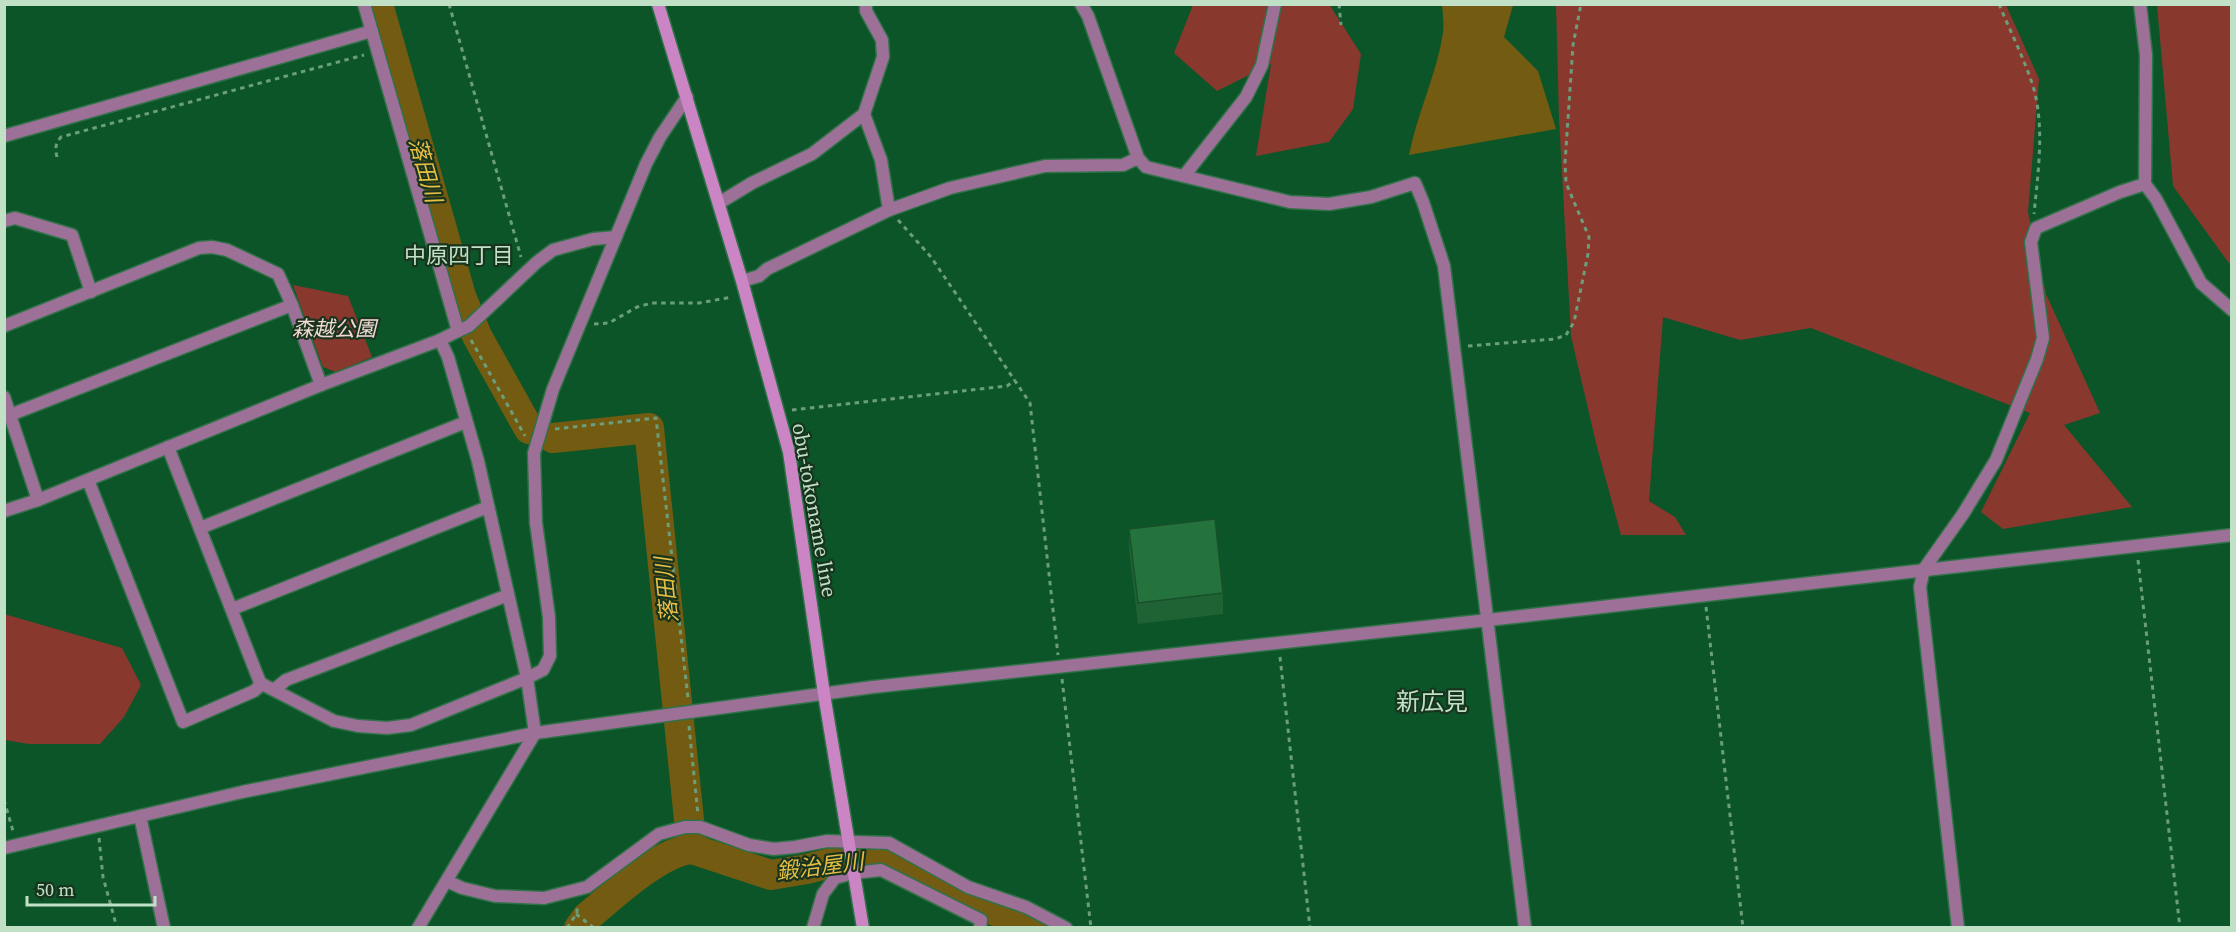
<svg xmlns="http://www.w3.org/2000/svg" width="2236" height="932" font-family="'Source Serif 4','Noto Sans JP',serif">
	<style>
		.green { fill: #89382d }
		.water { fill: #735c12 }
		.lines { fill: none; stroke-linecap: round; stroke-linejoin: round }
		.river { stroke: #735c12; stroke-width: 30 }
		.minor-casing { stroke: #307148; stroke-width: 15 }
		.tertiary-casing { stroke: #307148; stroke-width: 15 }
		.secondary-casing { stroke: #307148; stroke-width: 15 }
		.path { stroke: #6b9f7c; stroke-width: 3; stroke-dasharray: 4.5 4.5; stroke-linecap: butt }
		.minor { stroke: #9d7098; stroke-width: 12 }
		.tertiary { stroke: #9d7098; stroke-width: 12 }
		.secondary { stroke: #cb85c4; stroke-width: 12 }
		.wall { fill: #1f6334 }
		.building { fill: #24733d; stroke: #19502b; stroke-width: 1.5 }
		.labels { text-anchor: middle; dominant-baseline: central; stroke-width: 4.5; stroke-linejoin: round; paint-order: stroke }
		.park-label { font-size: 21px; font-style: italic; fill: #f2d9d4; stroke: #18341f }
		.street-label { font-size: 21px; fill: #c0e1c6; stroke: #18341f }
		.water-label { font-size: 22px; font-style: italic; fill: #e7bf43; stroke: #18341f }
		.neighbourhood-label { font-size: 22px; fill: #c0e1c6; stroke: #18341f }
		.quarter-label { font-size: 24px; fill: #c0e1c6; stroke: #18341f }
	</style>
	<rect width="100%" height="100%" fill="#0c5528"/>
	<g class="green">
		<path d="M1329 4 1361 54 1353 109 1329 142 1256 156 1271 64 1217 91 1174 53 1193 5Z"/>
		<path d="M1556 4 2006 5 2039 79 2028 212 2046 294 2100 413 2064 425 2132 507 2003 529 1981 512 2030 413 1811 328 1740 340 1663 317 1649 501 1675 517 1686 535H1621L1597 447 1571 336 1559 118Z"/>
		<path d="M2157 5H2231V266L2173 186Z"/>
		<path d="M293 285 348 296 372 357 336 372 323 367Z"/>
		<path d="M4 614 122 648 141 685 124 717 100 744H29L5 740Z"/>
	</g>
	<path class="water" d="M1442 5H1513L1504 37 1538 71 1556 129 1409 155C1417 114 1437 73 1443 33 1444 24 1443 14 1442 5Z"/>
	<g class="lines">
		<g class="river">
			<path d="M378 4 461 296 477 336 529 429"/>
			<path d="M553 438 649 428 692 849"/>
			<path d="M579 928 587 917C614 895 659 852 692 849L771 875 807 869 842 860 868 858 894 859 977 904 1040 928"/>
		</g>
		<defs>
			<g id="minor">
				<path d="M866 4V11L882 40 883 57 864 114 881 160 889 210"/>
				<path d="M1081 4 1088 16 1138 158 1146 167 1290 202 1329 204 1371 197 1415 183 1423 202 1444 266 1525 928"/>
				<path d="M2140 4 2146 55 2145 184 2156 199 2201 283 2232 310"/>
				<path d="M4 136 372 31"/>
				<path d="M1184 176 1246 97 1262 65 1275 4"/>
				<path d="M719 203 752 183 812 154 864 114"/>
				<path d="M4 221 15 218 72 235 91 292"/>
				<path d="M742 281 759 276 767 269 889 210 950 188 1045 166 1123 165 1138 158"/>
				<path d="M4 326 199 248 212 247 227 250 278 274 292 305 321 385"/>
				<path d="M458 331 469 326 537 262 553 250 593 239 616 237"/>
				<path d="M4 397 38 500"/>
				<path d="M10 415 292 305"/>
				<path d="M168 447 259 680 262 684"/>
				<path d="M88 480 183 722 254 691 262 684 334 721 358 726 387 728 411 725 527 678 478 461 448 357 440 340"/>
				<path d="M4 511 38 500 321 385 440 340 458 331 364 4"/>
				<path d="M200 528 466 422"/>
				<path d="M232 609 488 507"/>
				<path d="M275 689 286 680 508 595"/>
				<path d="M140 816 164 928"/>
				<path d="M447 881 462 888 495 896 544 898 587 887 659 834 685 827H700L749 845 774 849 795 847 827 841 889 843 968 887 1026 907 1066 928"/>
				<path d="M418 928 535 733 527 678 543 670 550 656 549 617 536 523 534 453 553 389 646 164 660 137 687 97"/>
				<path d="M813 928 823 894 835 878 853 873 881 870 981 920 980 928"/>
				<path d="M1958 928 1920 587 1924 569 1963 514 1996 460 2037 359 2043 338 2031 242 2036 228 2120 192 2145 184"/>
			</g>
			<path id="tertiary" d="M4 848 242 792 535 733 873 687 1488 620 2232 535"/>
			<path id="secondary" d="M658 4 742 281 789 452 824 694 863 928"/>
		</defs>
		<use href="#minor" class="minor-casing"/>
		<use href="#tertiary" class="tertiary-casing"/>
		<use href="#secondary" class="secondary-casing"/>
		<g class="path">
			<path d="M449 4 521 257"/>
			<path d="M1339 4 1341 25"/>
			<path d="M1999 4C2010 31 2024 58 2033 86 2045 127 2038 172 2034 214"/>
			<path d="M57 157C55 149 55 144 61 137L364 55"/>
			<path d="M898 220 931 257 1030 403 1058 655"/>
			<path d="M594 324 609 323 637 307 652 303H699L732 297"/>
			<path d="M471 340 525 436"/>
			<path d="M1468 346 1555 339 1566 335 1574 322 1588 254 1589 237 1566 183 1565 163 1573 45 1581 4"/>
			<path d="M792 410 1007 386 1015 380"/>
			<path d="M555 429 656 418 688 698"/>
			<path d="M2138 560 2180 928"/>
			<path d="M1706 607 1743 928"/>
			<path d="M1280 657 1310 928"/>
			<path d="M1062 679 1091 928"/>
			<path d="M689 726 698 815"/>
			<path d="M4 800 13 831"/>
			<path d="M99 838 103 877 117 928"/>
			<path d="M576 914 594 928"/>
			<path d="M567 928 577 913V904"/>
		</g>
		<use href="#minor" class="minor"/>
		<use href="#tertiary" class="tertiary"/>
		<use href="#secondary" class="secondary"/>
	</g>
	<path class="wall" d="M1129 529 1223 593V614L1138 624 1129 550Z"/>
	<path class="building" d="M1215 519 1223 593 1138 603 1129 529Z"/>
	<g class="labels">
		<g class="park-label">
			<text x="334" y="328">森越公園</text>
		</g>
		<g class="street-label">
			<text transform="translate(815 510) rotate(80)">obu-tokoname line</text>
		</g>
		<g class="water-label">
			<text transform="translate(426 170) rotate(74)">落田川</text>
			<text transform="translate(666 590) rotate(-96)">落田川</text>
			<text transform="translate(820 866) rotate(-7)">鍛治屋川</text>
		</g>
		<g class="neighbourhood-label">
			<text x="459" y="255">中原四丁目</text>
		</g>
		<g class="quarter-label">
			<text x="1432" y="701">新広見</text>
		</g>
	</g>
	<rect width="2236" height="932" fill="none" stroke="#c0e1c6" stroke-width="12"/>
	<path d="M27 896v9h128v-9" fill="none" stroke="#c0e1c6" stroke-width="3"/>
	<text x="36" y="896" font-size="18" fill="#c0e1c6" stroke="#18341f" stroke-width="4.5" paint-order="stroke">50 m</text>
</svg>
